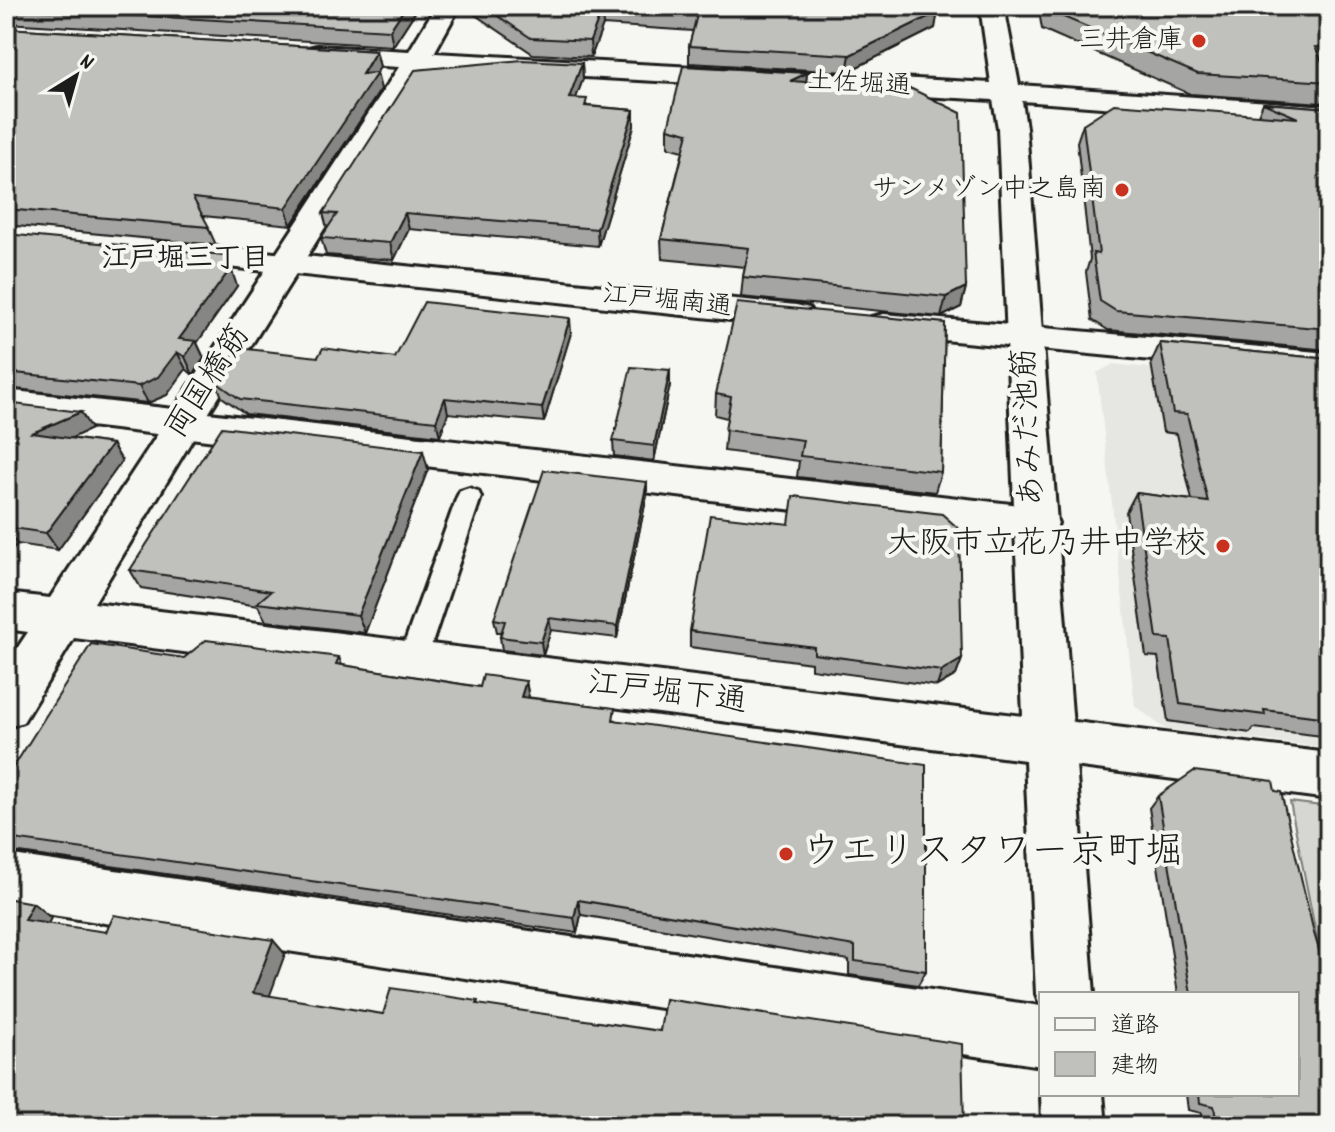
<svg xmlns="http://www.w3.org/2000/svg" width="1335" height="1132" font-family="Dekko,'Klee One',sans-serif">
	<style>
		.built { fill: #e6e6e2 }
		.green { fill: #d6d6d2; stroke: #797977; stroke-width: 2 }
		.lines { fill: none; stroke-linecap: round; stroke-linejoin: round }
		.service-casing { stroke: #1c1c1c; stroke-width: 6 }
		.minor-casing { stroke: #1c1c1c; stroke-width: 6 }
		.tertiary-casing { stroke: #1c1c1c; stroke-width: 6 }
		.service { fill: #f6f6f2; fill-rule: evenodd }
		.minor { fill: #f6f6f2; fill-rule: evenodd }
		.tertiary { fill: #f6f6f2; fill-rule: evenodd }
		.wall { fill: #a5a5a3; stroke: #1c1c1c; stroke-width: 2 }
		.shaded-wall { fill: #868684; stroke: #1c1c1c; stroke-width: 2 }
		.building { fill: #c0c0bd; stroke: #1c1c1c; stroke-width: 2 }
		.poi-dot { fill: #c8321e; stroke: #f6f6f2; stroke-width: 3 }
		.labels { text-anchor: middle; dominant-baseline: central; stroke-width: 8; stroke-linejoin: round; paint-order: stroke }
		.far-poi-label { font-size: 26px; fill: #1c1c1c; stroke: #f6f6f2; text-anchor: end }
		.far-street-label { font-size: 26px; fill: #1c1c1c; stroke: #f6f6f2 }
		.far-neighbourhood-label { font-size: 28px; font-weight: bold; fill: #1c1c1c; stroke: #f6f6f2 }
		.street-label { font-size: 32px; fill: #1c1c1c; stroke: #f6f6f2 }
		.poi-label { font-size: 32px; fill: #1c1c1c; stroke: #f6f6f2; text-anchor: end }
		.near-poi-label { font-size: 38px; fill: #1c1c1c; stroke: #f6f6f2; text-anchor: start }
	</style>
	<rect width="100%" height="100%" fill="#f6f6f2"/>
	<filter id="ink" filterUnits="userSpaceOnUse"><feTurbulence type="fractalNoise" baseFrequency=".0125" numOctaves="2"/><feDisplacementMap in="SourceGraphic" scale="16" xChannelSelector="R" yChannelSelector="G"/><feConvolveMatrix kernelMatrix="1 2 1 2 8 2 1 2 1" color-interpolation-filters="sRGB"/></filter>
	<g filter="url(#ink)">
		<path class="built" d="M1113 364 1329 387V748L1165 729 1135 706 1097 373Z"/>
		<path class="green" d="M1290 802 1329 807V1000Z"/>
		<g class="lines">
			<defs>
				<path id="service" d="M469 488 478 491 481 497 425 664 421 672 411 676 401 672 397 664 457 497 460 491Z"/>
				<g id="minor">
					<path d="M164 242 796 305 809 308 814 316 809 324 796 327 152 259 147 252 152 245Z"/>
					<path d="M884 314 1329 353V377L871 333 866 325 871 317Z"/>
					<path d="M6 390 1037 507 1052 512 1058 523 1052 534 1037 539 6 416Z"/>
					<path d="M1050 719 1329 753V799L1050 763 1032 757 1025 741 1032 725Z"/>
					<path d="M6 854 1041 1006V1066L6 908Z"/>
				</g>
				<g id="tertiary">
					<path d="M436 6H460L434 53 991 83 980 6H1004L1019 85 1329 106V124L1022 101 1026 128 1094 994H1041V1007L1036 994 1025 760 74 638 23 722 6 728V665L28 632 6 629V593L50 598 399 67 317 62 308 60 304 54 308 48 317 46 409 51ZM425 68 993 100 998 128 1023 716 94 603 198 430Z"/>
					<path d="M1041 1094H1103L1106 1126H1042Z"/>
				</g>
			</defs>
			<use href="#service" class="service-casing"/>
			<use href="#minor" class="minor-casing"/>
			<use href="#tertiary" class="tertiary-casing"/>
			<use href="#service" class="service"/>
			<use href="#minor" class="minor"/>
			<use href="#tertiary" class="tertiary"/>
		</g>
		<g class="wall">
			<path d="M6 6H419L393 46 6 23Z"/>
			<path d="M462 6H937L935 28 847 72 689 63V46L693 31 603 25 591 57 533 54Z"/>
			<path d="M1038 6H1329V69L1325 68 1329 76V89L1322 103 1190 94 1042 29Z"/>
			<path d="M6 28 376 51 380 67 376 73 381 89 291 225 203 216 216 245 6 225Z"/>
			<path d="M582 63 583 79 576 98 588 106 634 110V126L598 246 409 229 394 260 326 255 321 238 327 228 323 213Z"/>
			<path d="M807 73 806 82 966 287 961 307 941 317 741 297 743 277 745 267 662 259 661 239 683 151 668 147V128Z"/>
			<path d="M1263 103 1329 108V350L1108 330 1092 320 1086 272 1090 259 1077 142 1083 124 1258 115Z"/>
			<path d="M6 234 237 286 197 343 204 358 193 375 186 369 167 395 148 403 6 388Z"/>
			<path d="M945 323 941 472 935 492 797 477 799 461 724 451 727 418 715 415 716 394Z"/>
			<path d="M571 333 544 422 448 413 440 436 246 414 222 397 216 382 318 357 395 358Z"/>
			<path d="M1160 343 1329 359V672H1325L1329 686V729L1322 736 1254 728 1250 733 1168 721 1158 657 1146 656 1126 512 1136 493 1192 500 1177 434 1163 432 1151 363Z"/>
			<path d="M670 370V385L654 461 614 456 613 441Z"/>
			<path d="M6 403 91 429 70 438 112 444 122 461 58 550 17 544 6 559Z"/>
			<path d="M428 469 365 633 266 621 258 606 141 588 130 570Z"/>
			<path d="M647 482V495L617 638 551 630 543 655 502 650 500 637 501 632H497L494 619Z"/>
			<path d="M690 631 962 659 956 675 937 686 811 669V663L690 647Z"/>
			<path d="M339 657 342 665 480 687 526 681 529 698 616 720 926 971 918 985 849 975V960L581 915 577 933 6 851V779L184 658Z"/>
			<path d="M1275 791 1329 1126H1203L1202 1113 1188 1110 1186 1094H1297V994H1178L1149 808 1158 796Z"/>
		</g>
		<g class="shaded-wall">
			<path d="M406 6H419L393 46 390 30Z"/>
			<path d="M602 9 603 25 591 57 590 41Z"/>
			<path d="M938 12 935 28 847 72 850 55Z"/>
			<path d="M376 51 380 67 372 80 377 73 381 89 291 225 286 208Z"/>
			<path d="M582 63 583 79 570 114 569 98Z"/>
			<path d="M807 73 805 92 790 81Z"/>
			<path d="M634 110V126L598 246 597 229Z"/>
			<path d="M405 213 409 229 394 260 390 243Z"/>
			<path d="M231 268 237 286 197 343 204 358 193 375 185 357 179 339Z"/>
			<path d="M966 287 961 307 941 317 946 297Z"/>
			<path d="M570 318 571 333 544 422 542 408Z"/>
			<path d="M177 352 186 369 167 395 148 403 139 386Z"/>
			<path d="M670 370V385L654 461V446Z"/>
			<path d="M445 398 448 413 440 436 436 421Z"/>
			<path d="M81 412 91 429 44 451 32 433Z"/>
			<path d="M112 444 122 461 58 550 46 533Z"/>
			<path d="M423 451 428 469 365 633 358 615Z"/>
			<path d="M647 482V495L617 638V626Z"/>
			<path d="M6 529 17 544 6 559Z"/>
			<path d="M549 618 551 630 543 655 541 642Z"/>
			<path d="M962 659 956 675 937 686 942 671Z"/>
			<path d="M526 681 529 699 521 697Z"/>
			<path d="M578 900 581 915 577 933 574 918Z"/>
			<path d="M33 903 51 918 43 934 24 920Z"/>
			<path d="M273 940 285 954 266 1006 253 993Z"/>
		</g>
		<g class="building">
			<path d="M6 6H406L390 30 6 8Z"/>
			<path d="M483 6H937L938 12 850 55 689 46 697 15 602 9 590 41 531 38Z"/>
			<path d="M1046 6H1329V48L1315 47 1329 76V82L1198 74 1047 10Z"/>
			<path d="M6 28 376 51 362 74 377 73 286 208 193 198 209 227 6 209Z"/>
			<path d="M522 60 582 63 569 98 587 99 585 106 634 110 597 229 405 213 390 243 321 238 337 214 323 213 415 70Z"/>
			<path d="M683 66 807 73 790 81 912 89 961 113 966 287 946 297 743 277 749 248 661 239 688 133 668 128Z"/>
			<path d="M1263 103 1329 108V329L1116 311 1100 301 1093 253 1099 254 1083 124 1114 104 1298 118Z"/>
			<path d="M6 234 224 255 231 268 179 339 196 341 185 357 177 352 158 377 139 386 6 372Z"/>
			<path d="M424 302 570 318 542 408 445 398 436 421 240 399 216 382 238 348 318 357 323 348 395 358Z"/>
			<path d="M737 303 945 323 941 472 800 456 803 440 725 430 731 397 716 394Z"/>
			<path d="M1160 343 1329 359V652L1318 650 1329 686V718L1264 710 1265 715 1180 704 1170 639 1157 638 1136 493 1208 502 1187 414 1173 413Z"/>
			<path d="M631 367 670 370 654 446 613 441Z"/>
			<path d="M6 403 81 412 32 433 112 444 46 533 6 527Z"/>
			<path d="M222 427 423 451 358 615 257 603 271 591 130 570Z"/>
			<path d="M544 470 647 482 617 626 549 618 541 642 500 637 505 621 494 619Z"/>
			<path d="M793 496 942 514 959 529 962 659 942 671 814 654V647L690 631 710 515 789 524Z"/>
			<path d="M206 640 339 657 336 664 480 687 483 675 526 681 521 697 615 708 613 720 926 765V971L855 961V946L578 900 574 918 6 838V779L91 644 184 658Z"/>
			<path d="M1194 771 1273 781 1275 791 1281 792 1314 933 1329 984V1126H1217L1214 1106 1200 1103 1199 1094H1297V994H1191L1158 796Z"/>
			<path d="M6 898 33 903 24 920 106 932 114 915 273 940 253 993 383 1014 391 988 478 1001 477 1004 660 1031 665 999 962 1044 964 1126H6Z"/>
		</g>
	</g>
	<g class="poi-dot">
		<circle cx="1199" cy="41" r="8"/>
		<circle cx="1122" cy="190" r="8"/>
		<circle cx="1223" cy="546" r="8"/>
		<circle cx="786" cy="854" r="8"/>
	</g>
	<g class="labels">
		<g class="far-poi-label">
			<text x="1183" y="41">三井倉庫</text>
			<text x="1106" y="190">サンメゾン中之島南</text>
		</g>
		<g class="far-street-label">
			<text transform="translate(859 85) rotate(3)">土佐堀通</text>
			<text transform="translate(667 302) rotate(6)">江戸堀南通</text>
		</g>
		<g class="far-neighbourhood-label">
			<text x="185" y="261">江戸堀三丁目</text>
		</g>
		<g class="street-label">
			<text transform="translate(210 383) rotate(-57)">両国橋筋</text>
			<text transform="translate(1031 427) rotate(-93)">あみだ池筋</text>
			<text transform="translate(667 695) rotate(7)">江戸堀下通</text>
		</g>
		<g class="poi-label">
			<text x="1207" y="546">大阪市立花乃井中学校</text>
		</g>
		<g class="near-poi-label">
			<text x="802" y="854">ウエリスタワー京町堀</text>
		</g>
	</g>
	<rect width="1335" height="1132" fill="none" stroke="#f6f6f2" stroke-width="32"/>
	<rect x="16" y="16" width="1303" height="1100" fill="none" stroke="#1c1c1c" stroke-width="3" filter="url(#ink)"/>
	<rect x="1039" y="992" width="260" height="104" fill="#f6f6f2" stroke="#9f9f9c" stroke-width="2"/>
	<rect x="1055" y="1018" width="40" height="12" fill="#f6f6f2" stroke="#9f9f9c" stroke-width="2"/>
	<text x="1111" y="1032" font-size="24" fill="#1c1c1c">道路</text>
	<rect x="1055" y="1052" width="40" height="24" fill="#c0c0bd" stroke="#9f9f9c" stroke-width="2"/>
	<text x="1111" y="1072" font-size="24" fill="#1c1c1c">建物</text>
	<g transform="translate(76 76) rotate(37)" stroke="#f6f6f2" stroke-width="6" paint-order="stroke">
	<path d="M0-6L14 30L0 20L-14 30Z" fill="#1c1c1c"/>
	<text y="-12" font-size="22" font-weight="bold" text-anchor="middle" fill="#1c1c1c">N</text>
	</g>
</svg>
